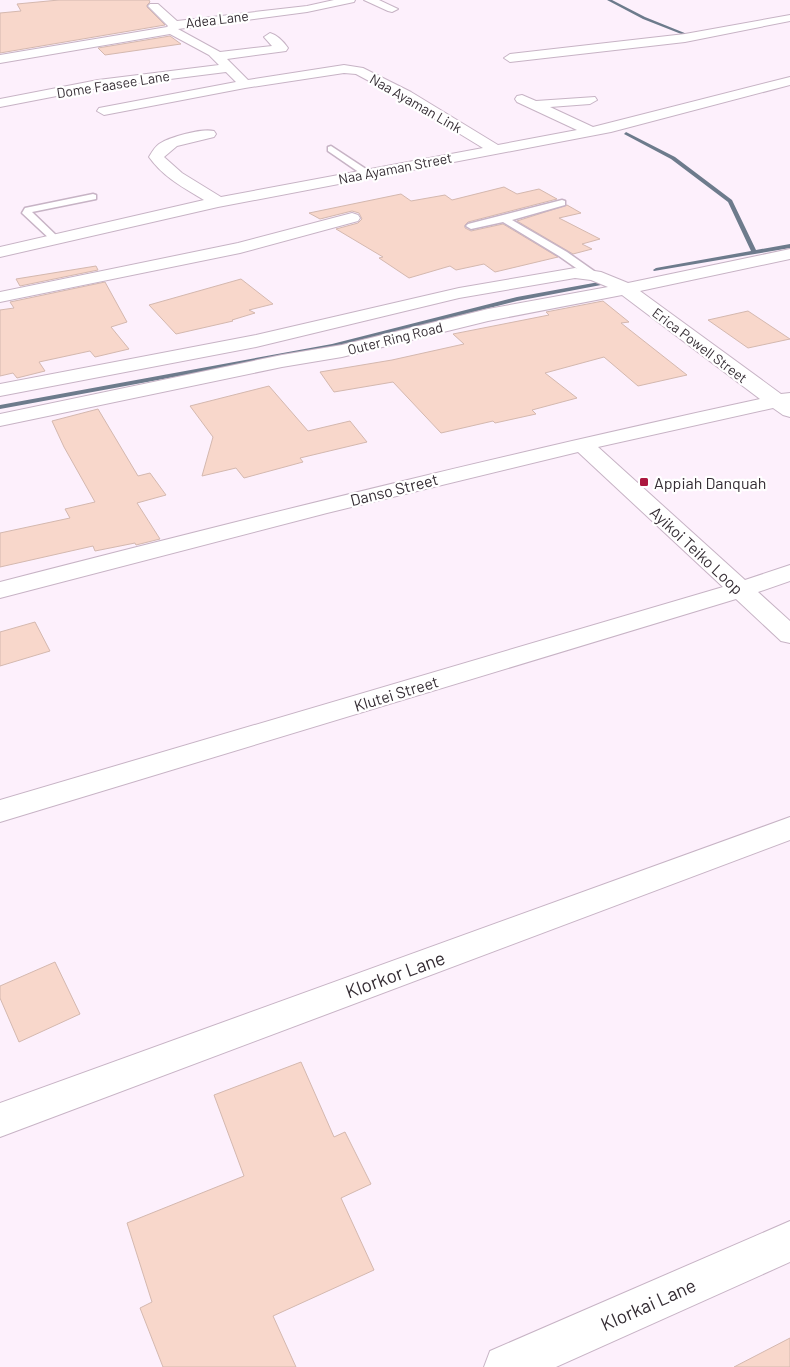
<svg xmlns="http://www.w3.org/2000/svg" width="790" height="1367" font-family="Barlow,sans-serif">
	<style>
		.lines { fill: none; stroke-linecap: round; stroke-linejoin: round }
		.stream { fill: #6d7b8c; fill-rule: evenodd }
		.building { fill: #f8d7cb; stroke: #d4b8af }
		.lane-casing { stroke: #c7b3c5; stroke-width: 3 }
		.street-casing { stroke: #c7b3c5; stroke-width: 2 }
		.lane { fill: #fff; fill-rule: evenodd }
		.street { fill: #fff; fill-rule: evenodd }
		.poi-dot { fill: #ac1740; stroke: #fff; stroke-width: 2 }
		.labels { text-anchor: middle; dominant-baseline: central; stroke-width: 4.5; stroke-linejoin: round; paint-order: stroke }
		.far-street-label { font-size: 14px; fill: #352d34; stroke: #fff }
		.poi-label { font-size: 16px; fill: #352d34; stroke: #fff; text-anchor: start }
		.street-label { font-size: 16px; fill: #352d34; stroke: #fff }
		.near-street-label { font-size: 19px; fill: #352d34; stroke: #fff }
	</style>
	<rect width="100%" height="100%" fill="#fdf0fc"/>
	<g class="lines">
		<g class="stream">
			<path d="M607 0H612L645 17 697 38 694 39 643 19Z"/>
			<path d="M626 132 675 157 732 200 756 250 790 244V248L654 271 653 270 656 268 751 251 728 202 671 159 624 134Z"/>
			<path d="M599 282 601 283V285L517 301 332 348 0 409V405L332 344 517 297Z"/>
		</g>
	</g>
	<g class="building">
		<path d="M59 0H149L150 2 147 5V7L165 25 0 53V13L21 11 17 4Z"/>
		<path d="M170 36 181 44 105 55 98 48Z"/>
		<path d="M504 187 517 194 539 189 557 199 468 222 465 225V228L471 231 503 224 558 257 495 272 484 264 456 270 450 266 409 278 379 258 383 257 336 229 358 223 362 219 359 213 352 211 320 219 309 213 401 194 411 201 445 195 452 200Z"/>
		<path d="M567 205 581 213 559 218 600 239 582 244 592 249 573 254 517 221Z"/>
		<path d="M96 266 98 270 20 286 16 279Z"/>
		<path d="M241 279 273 304 249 310 255 313 232 320 233 321 176 334 149 305Z"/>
		<path d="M105 282 127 322 111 327 129 349 95 357 90 351 39 362 45 371 17 378 13 373 0 376V310L14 308 10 302Z"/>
		<path d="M603 301 629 322 621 323 687 375 638 386 604 357 545 373 577 398 532 410 536 414 495 423 493 421 441 433 393 382 334 392 320 372 392 360 464 344 453 334 549 315 546 312Z"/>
		<path d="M748 311 790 339 748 348 708 320Z"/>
		<path d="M269 386 308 431 350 421 367 442 300 458 303 462 244 478 236 468 202 476 213 437 190 406Z"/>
		<path d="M98 409 138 476 150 473 166 495 137 503 160 539 136 545 135 543 95 551 93 546 0 567V533L70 518 65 509 95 502 64 447 52 421Z"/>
		<path d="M35 622 50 651 0 666V632Z"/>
		<path d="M55 962 80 1014 19 1042 0 998V986Z"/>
		<path d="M301 1062 334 1137 345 1132 371 1184 341 1198 374 1270 273 1316 296 1367H163L140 1308 152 1302 127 1223 244 1176 214 1095Z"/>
		<path d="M790 1338V1367H734Z"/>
	</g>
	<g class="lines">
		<defs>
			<g id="lane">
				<path d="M331 146 369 171V175H363L328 151V147Z"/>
				<path d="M93 194 96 195V199L32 212 58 237V241H52L22 213 25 208Z"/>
				<path d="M562 200 565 201V205L512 220 567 252 594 271 595 273 594 275H586L559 256 503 222 471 229 466 226 468 224Z"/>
			</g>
			<g id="street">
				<path d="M334 0H355L354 2 307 12 178 29 220 52 272 46 264 37 270 33C277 35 284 42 288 48L286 51 227 59 248 80 344 65 363 68 411 92 498 145 577 130 517 102 515 99 517 96 522 95 536 101 595 97 597 100 590 104 550 107 593 127 790 77V85L611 132 218 207 0 257V247L204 200C184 188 163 177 149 157 152 152 154 148 159 144 169 137 202 128 214 131L216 134 214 137 177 146 164 157 182 173 221 197 483 148 401 98 356 74 344 73 245 88 104 115 97 111 99 108 236 82 226 72 98 88 0 107V99L98 80 219 65 209 55 170 34 0 63V55L167 27 168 26 148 6 150 4H158L177 21 307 6Z"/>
				<path d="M364 0H379L398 9 392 12 388 11Z"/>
				<path d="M790 15V21L685 42 510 62 504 58 510 54 685 34Z"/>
				<path d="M352 213 358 215 360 218 358 221 240 253 0 302V292L238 243Z"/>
				<path d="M790 249V259L640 291 781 394 790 393V417L783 415 773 408 598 447 745 580 790 565V581L758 592 790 621V643L781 641 736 599 0 822V800L723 587 578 452 327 513 0 598V582C253 517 505 454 760 399L622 295 488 321 342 357 282 367 0 426V414L282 355 342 345 488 309 608 287 591 280 575 278 459 298 256 347 0 396V384L256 335 459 288 575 268 601 272 628 283Z"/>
				<path d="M790 817V840L0 1137V1103Z"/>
				<path d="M790 1221V1262L556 1367H484L490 1351Z"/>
			</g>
		</defs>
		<use href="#lane" class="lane-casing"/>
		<use href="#street" class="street-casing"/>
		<use href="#lane" class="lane"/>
		<use href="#street" class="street"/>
	</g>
	<rect class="poi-dot" x="639" y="477" width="10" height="10" rx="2.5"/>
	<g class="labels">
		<g class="far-street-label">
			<text transform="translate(217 19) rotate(-7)">Adea Lane</text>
			<text transform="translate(113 84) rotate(-9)">Dome Faasee Lane</text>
			<text transform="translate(416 103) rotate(30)">Naa Ayaman Link</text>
			<text transform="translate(395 168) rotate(-11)">Naa Ayaman Street</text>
			<text transform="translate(395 338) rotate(-14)">Outer Ring Road</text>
			<text transform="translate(700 345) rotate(37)">Erica Powell Street</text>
		</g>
		<g class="poi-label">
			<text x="654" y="482">Appiah Danquah</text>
		</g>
		<g class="street-label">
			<text transform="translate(394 489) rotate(-14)">Danso Street</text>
			<text transform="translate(697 550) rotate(43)">Ayikoi Teiko Loop</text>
			<text transform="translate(396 693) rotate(-17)">Klutei Street</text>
		</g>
		<g class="near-street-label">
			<text transform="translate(395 974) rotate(-20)">Klorkor Lane</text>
			<text transform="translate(648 1304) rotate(-24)">Klorkai Lane</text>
		</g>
	</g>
</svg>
